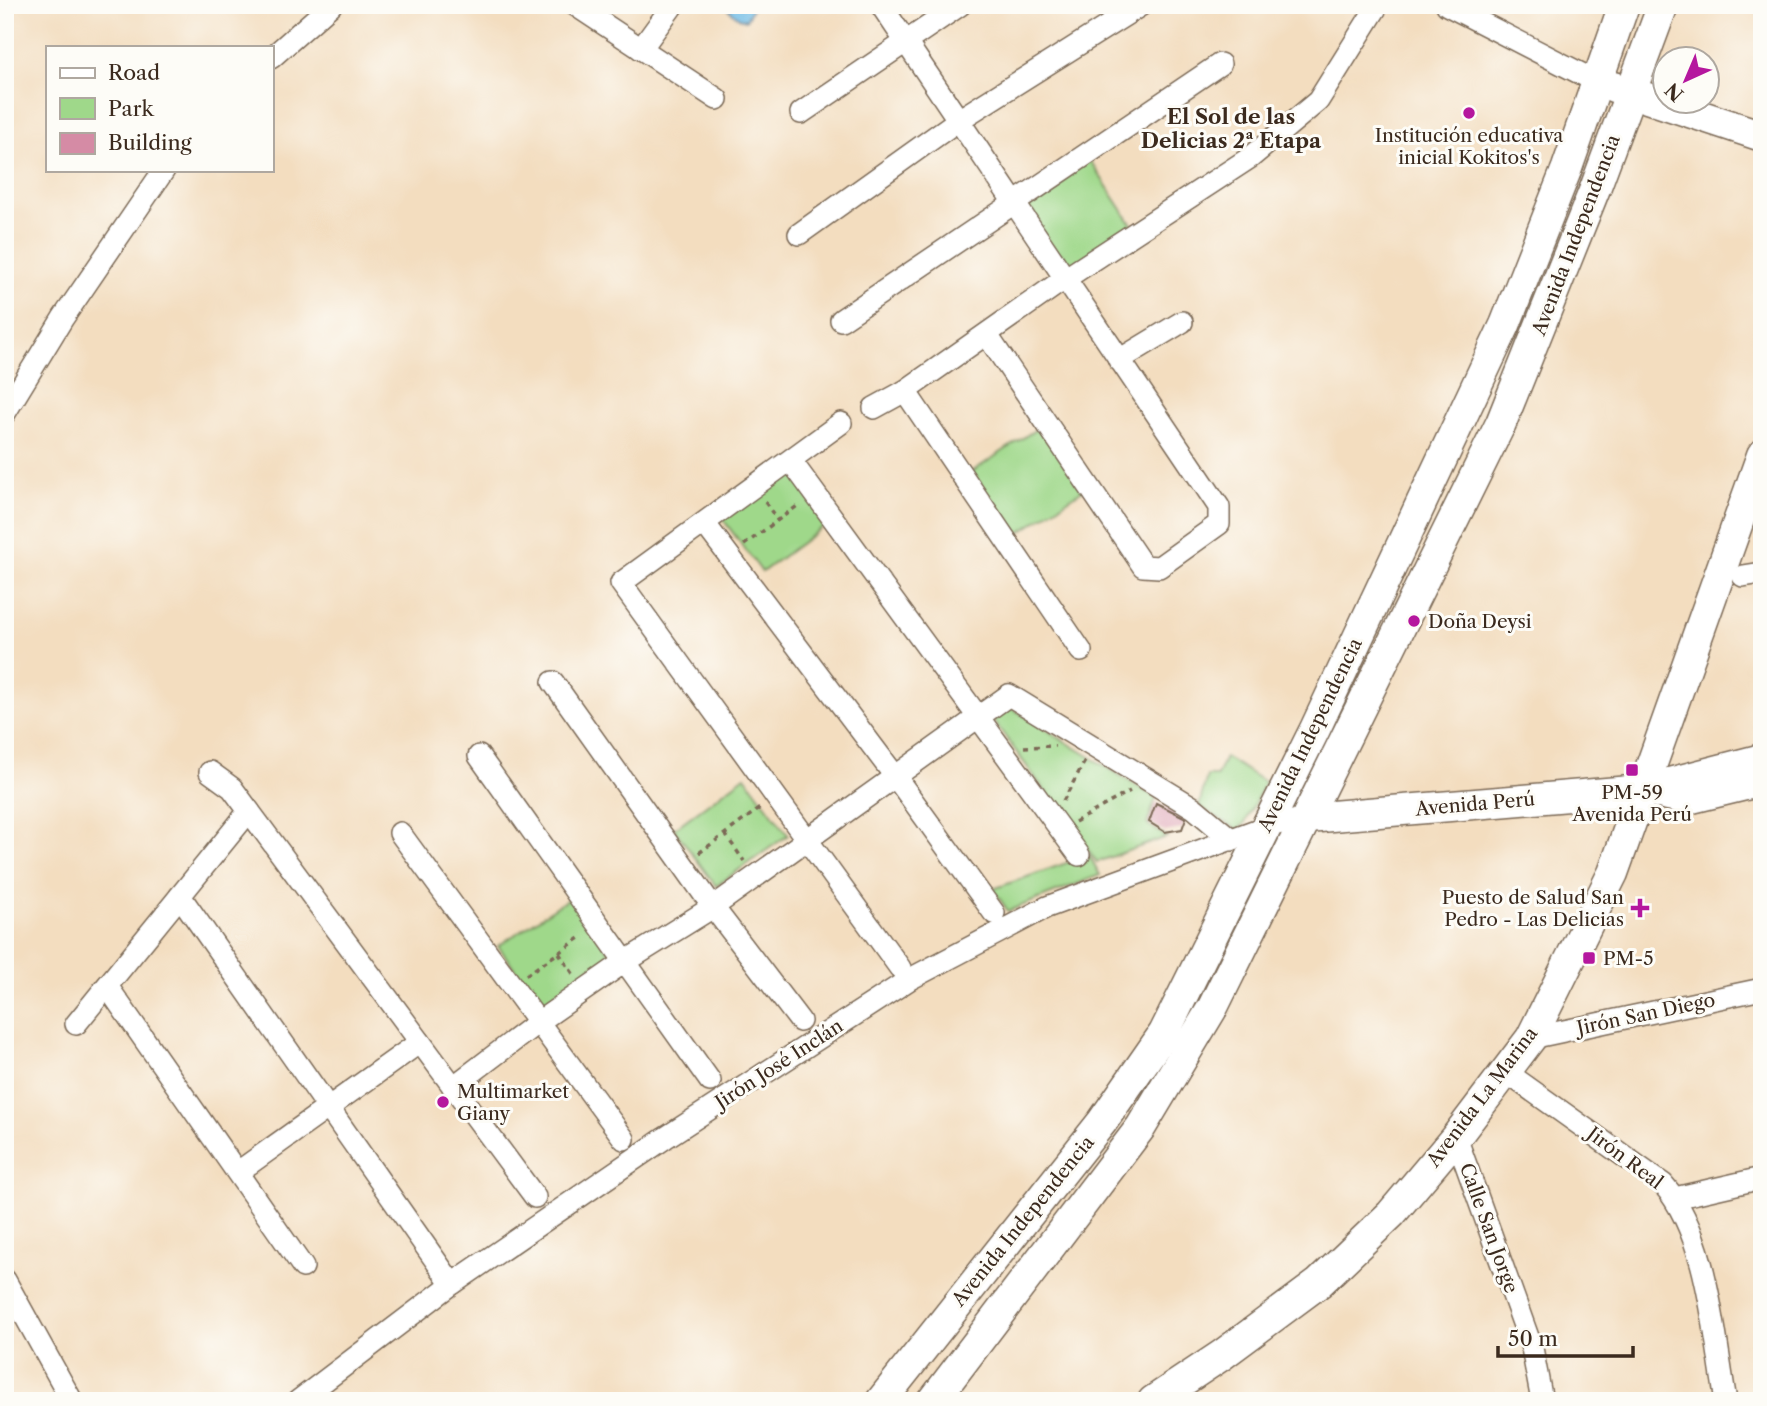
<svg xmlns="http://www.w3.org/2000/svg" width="1767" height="1406" font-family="'Libre Caslon Text',serif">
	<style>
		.green { fill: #9fd88a; stroke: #6d8154; stroke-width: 2 }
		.water { fill: #6ab9e5; stroke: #527282; stroke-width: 2 }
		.building { fill: #d58ba5 }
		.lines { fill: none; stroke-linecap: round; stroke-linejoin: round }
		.street-casing { stroke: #7b6956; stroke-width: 24 }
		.secondary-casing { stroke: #7b6956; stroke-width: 33 }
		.path { stroke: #7b6956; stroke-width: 3.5; stroke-dasharray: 5 5; stroke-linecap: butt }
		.street { stroke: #fff; stroke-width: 21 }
		.secondary { stroke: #fff; stroke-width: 30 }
		.poi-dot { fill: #b5179e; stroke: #fdfcf7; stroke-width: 2.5 }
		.labels { text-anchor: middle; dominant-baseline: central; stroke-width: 6; stroke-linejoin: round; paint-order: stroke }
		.poi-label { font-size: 19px; fill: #3b2a1e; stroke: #fdfcf7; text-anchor: start }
		.street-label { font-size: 19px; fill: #3b2a1e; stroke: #fdfcf7 }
		.neighbourhood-label { font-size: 21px; font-weight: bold; fill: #3b2a1e; stroke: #fdfcf7 }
	</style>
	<rect width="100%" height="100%" fill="#fdfcf7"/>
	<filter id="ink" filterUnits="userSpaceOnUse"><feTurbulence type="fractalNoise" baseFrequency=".0143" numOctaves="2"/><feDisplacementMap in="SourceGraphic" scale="14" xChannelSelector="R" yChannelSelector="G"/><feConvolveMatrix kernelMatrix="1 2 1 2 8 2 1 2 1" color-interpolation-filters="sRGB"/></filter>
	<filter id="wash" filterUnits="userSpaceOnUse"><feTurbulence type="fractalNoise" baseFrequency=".00686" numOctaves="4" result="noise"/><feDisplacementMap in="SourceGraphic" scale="28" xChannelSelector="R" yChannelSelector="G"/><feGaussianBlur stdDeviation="1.57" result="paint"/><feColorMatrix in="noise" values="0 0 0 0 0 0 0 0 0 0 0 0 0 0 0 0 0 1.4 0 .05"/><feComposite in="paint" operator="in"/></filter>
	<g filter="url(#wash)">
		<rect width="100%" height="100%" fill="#f3ddbf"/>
		<g class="green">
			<path d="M1089 159 1134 228 1066 272 1022 203Z"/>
			<path d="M1041 426 1084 489 1013 537 970 473Z"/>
			<path d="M791 468 828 523 762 572 722 518Z"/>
			<path d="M1010 707 1156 798 1147 824 1167 837 1097 862 993 720Z"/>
			<path d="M1225 757 1265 782 1245 823 1238 830 1199 806 1207 776H1217Z"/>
			<path d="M745 776 788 835 716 886 674 829Z"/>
			<path d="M1089 855 1100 875 1008 911 993 889Z"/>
			<path d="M571 897 614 959 543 1007 498 946Z"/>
		</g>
		<path class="water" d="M723 5H754L746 20 739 18Z"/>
		<g id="blocks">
			<path class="building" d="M1156 803 1186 818 1182 829 1165 832 1149 822Z"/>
		</g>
	</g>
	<g filter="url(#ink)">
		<use href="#blocks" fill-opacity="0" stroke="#7b6956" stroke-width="2"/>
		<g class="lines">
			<defs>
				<g id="street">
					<path d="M575 5 717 99"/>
					<path d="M881 5 1219 507V524L1159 567 1143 566 987 335"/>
					<path d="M1447 5 1597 82"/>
					<path d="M641 49 673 5"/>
					<path d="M271 58 331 5"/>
					<path d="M801 113 960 5"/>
					<path d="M799 234 957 121 1141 5"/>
					<path d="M841 320 1220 64"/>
					<path d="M1119 360 1182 322"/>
					<path d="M905 391 1081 651"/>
					<path d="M874 408 905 391 1063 280 1251 157 1318 101 1378 5"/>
					<path d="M5 413 63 318 164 170"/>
					<path d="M841 423 621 583 900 968"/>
					<path d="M791 461 1079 855"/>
					<path d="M705 524 895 776 994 913"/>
					<path d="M1743 576 1762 573"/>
					<path d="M553 682 713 907 800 1021"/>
					<path d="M479 756 710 1081"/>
					<path d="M210 772 232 788 535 1197"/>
					<path d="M400 833 624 1139"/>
					<path d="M180 896 452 1284"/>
					<path d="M107 986 303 1267"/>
					<path d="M76 1024 249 811"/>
					<path d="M1531 1038 1762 989"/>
					<path d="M1506 1072 1663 1184C1708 1235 1714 1335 1726 1401"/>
					<path d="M453 1087 537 1023 623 963 713 907 1009 695 1194 808 1232 840"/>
					<path d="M1456 1137 1532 1348 1542 1401"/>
					<path d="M238 1172 420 1042"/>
					<path d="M1675 1198 1762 1178"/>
					<path d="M5 1280 72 1401"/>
					<path d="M298 1401 452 1284 665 1138 910 979 1047 907 1267 826 1308 818"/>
				</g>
				<g id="secondary">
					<path d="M1614 87 1762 136"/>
					<path d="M1649 791 1688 799 1762 781"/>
					<path d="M1308 818 1642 790 1762 759"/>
					<path d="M881 1401 1102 1122 1164 1033 1315 729 1505 325 1567 168 1624 5"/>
					<path d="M933 1401 1141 1127 1213 1007 1501 423 1596 186 1663 5"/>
					<path d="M1153 1401 1222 1355 1319 1283 1391 1214 1456 1137 1531 1038 1613 873 1762 455"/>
				</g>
			</defs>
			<use href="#street" class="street-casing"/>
			<use href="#secondary" class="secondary-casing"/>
			<g class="path">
				<path d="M765 502 778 521"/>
				<path d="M744 545 800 504"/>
				<path d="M1024 747 1055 746"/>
				<path d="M1063 801 1085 761"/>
				<path d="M1075 822 1130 791"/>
				<path d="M725 834 744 861"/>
				<path d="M699 853 760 808"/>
				<path d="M559 953 574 975"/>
				<path d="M526 975 583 936"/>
			</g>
			<use href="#street" class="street"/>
			<use href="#secondary" class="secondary"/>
		</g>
	</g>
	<g class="poi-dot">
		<circle cx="1469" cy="113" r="7"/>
		<circle cx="1414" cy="621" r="7"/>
		<rect x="1625" y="763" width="14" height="14" rx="3.5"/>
		<path d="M1636.5 897.5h7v7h7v7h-7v7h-7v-7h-7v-7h7z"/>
		<rect x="1582" y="951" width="14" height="14" rx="3.5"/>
		<circle cx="443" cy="1102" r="7"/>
	</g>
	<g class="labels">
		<g class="poi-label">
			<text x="1469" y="135" text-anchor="middle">Institución educativa<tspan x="1469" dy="22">inicial Kokitos's</tspan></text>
			<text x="1428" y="621">Doña Deysi</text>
			<text x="1632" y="792" text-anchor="middle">PM-59<tspan x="1632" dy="22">Avenida Perú</tspan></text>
			<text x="1624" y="897" text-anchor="end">Puesto de Salud San<tspan x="1624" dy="22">Pedro - Las Delicias</tspan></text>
			<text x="1603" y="958">PM-5</text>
			<text x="457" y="1091">Multimarket<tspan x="457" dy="22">Giany</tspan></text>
		</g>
		<g class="street-label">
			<text transform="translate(1576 235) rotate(-69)">Avenida Independencia</text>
			<text transform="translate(1310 735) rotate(-64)">Avenida Independencia</text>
			<text transform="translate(1475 804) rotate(-5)">Avenida Perú</text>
			<text transform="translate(1646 1014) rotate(-12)">Jirón San Diego</text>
			<text transform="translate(779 1064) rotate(-33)">Jirón José Inclán</text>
			<text transform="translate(1482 1097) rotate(-53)">Avenida La Marina</text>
			<text transform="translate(1625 1158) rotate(37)">Jirón Real</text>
			<text transform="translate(1023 1221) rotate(-51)">Avenida Independencia</text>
			<text transform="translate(1489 1228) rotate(70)">Calle San Jorge</text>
		</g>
		<g class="neighbourhood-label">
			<text x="1231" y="116">El Sol de las<tspan x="1231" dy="24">Delicias 2ª Etapa</tspan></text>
		</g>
	</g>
	<rect width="1767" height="1406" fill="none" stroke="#fdfcf7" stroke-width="28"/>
	<rect x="46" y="46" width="228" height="126" fill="#fdfcf7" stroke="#afa8a0" stroke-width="2"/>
	<rect x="60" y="68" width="35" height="10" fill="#ffffff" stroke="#afa8a0" stroke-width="2"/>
	<text x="108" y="80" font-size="21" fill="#3b2a1e">Road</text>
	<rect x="60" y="98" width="35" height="21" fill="#9fd88a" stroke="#afa8a0" stroke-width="2"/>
	<text x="108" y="116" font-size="21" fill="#3b2a1e">Park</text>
	<rect x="60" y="133" width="35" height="21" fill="#d58ba5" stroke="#afa8a0" stroke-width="2"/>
	<text x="108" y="150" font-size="21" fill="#3b2a1e">Building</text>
	<g transform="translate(1686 80) rotate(224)"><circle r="33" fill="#fdfcf7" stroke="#afa8a0" stroke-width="2"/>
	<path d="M0-5L12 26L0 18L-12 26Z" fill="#b5179e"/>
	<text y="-10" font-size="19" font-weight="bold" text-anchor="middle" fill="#3b2a1e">N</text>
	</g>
	<path d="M1498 1346v10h135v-10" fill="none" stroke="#3b2a1e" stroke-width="3.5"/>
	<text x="1508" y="1346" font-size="21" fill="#3b2a1e" stroke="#fdfcf7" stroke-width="5" paint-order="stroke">50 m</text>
</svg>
